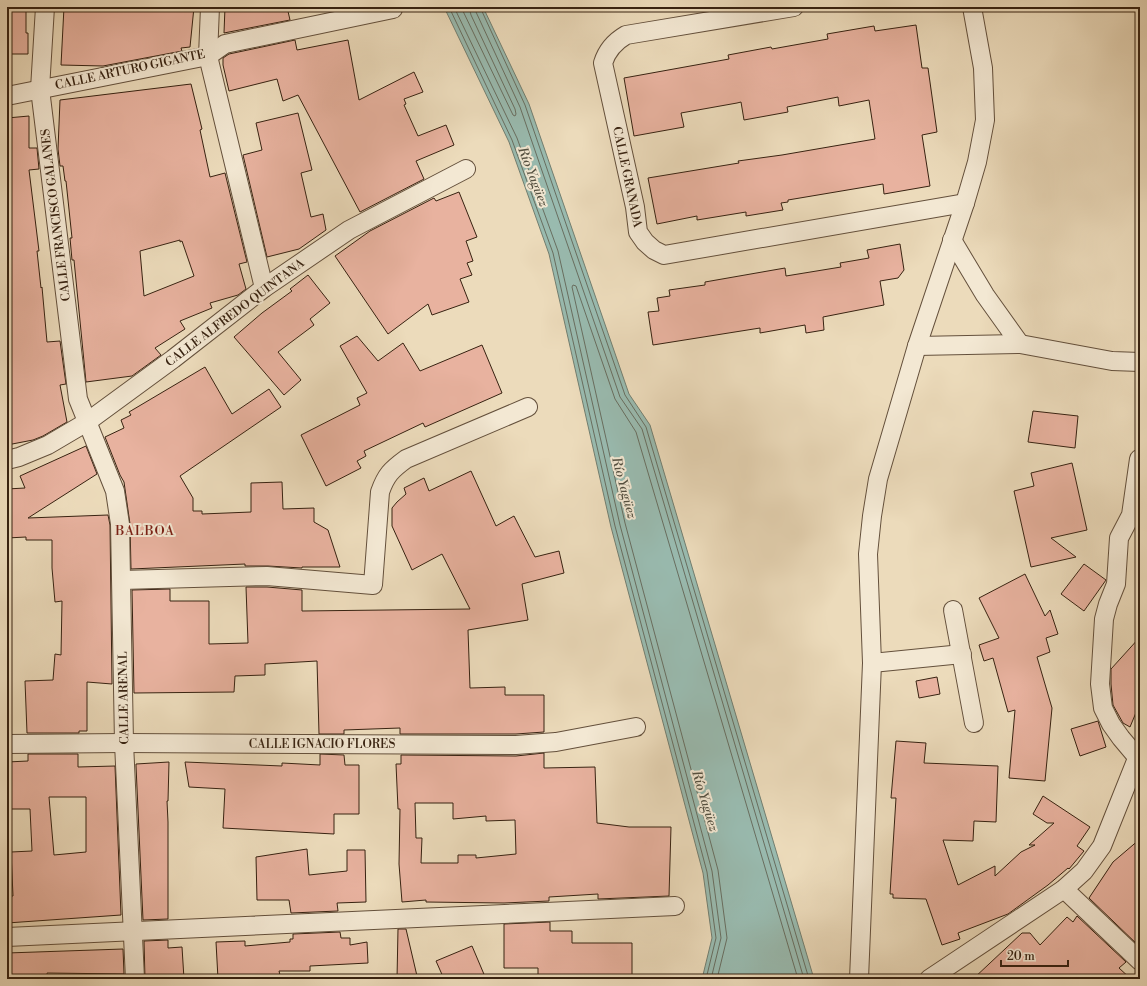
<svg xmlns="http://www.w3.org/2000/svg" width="1147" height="986" font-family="'Libre Bodoni',serif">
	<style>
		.water { fill: #99bbb0; stroke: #727e70 }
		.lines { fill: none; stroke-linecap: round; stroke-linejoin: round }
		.shore { stroke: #686e60; stroke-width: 1 }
		.building { fill: #e8b29f; stroke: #372211; fill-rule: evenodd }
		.minor-casing { stroke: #64503c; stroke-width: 20 }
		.minor { stroke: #f3e8d3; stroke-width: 18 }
		.labels { text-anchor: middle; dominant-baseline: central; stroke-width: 4; stroke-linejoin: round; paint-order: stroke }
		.street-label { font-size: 12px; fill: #372211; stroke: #f3e8d3 }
		.water-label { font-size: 13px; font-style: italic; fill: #545041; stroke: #f3e8d3 }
		.neighbourhood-label { font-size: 13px; letter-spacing: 1px; fill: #7a1f14; stroke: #f3e8d3 }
	</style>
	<rect width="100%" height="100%" fill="#ecdbbb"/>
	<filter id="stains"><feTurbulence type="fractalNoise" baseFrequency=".005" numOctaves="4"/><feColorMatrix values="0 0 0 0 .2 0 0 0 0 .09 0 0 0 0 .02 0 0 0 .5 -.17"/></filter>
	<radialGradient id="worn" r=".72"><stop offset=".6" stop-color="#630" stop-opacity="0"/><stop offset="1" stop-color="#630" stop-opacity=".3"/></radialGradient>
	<path class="water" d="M444 7H483L529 104 629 394 650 425 814 979H702L712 938 703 873 611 527 549 254 509 142Z"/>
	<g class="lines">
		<g class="shore">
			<path d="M449 7 512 140 553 253 615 526 707 872 716 938 706 979"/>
			<path d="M454 7 517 138 558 251 620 525 712 871 721 938 711 979"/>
			<path d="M461 7 513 115 515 116 516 114 515 109 471 15 469 7"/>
			<path d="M475 7 476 12 520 107 620 397 642 429 804 979"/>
			<path d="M480 7 525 105 625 395 646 427 809 979"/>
			<path d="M717 979 727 938 718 870 625 523 572 287 573 285 576 286 615 399 636 432 798 979"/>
		</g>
	</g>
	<g class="building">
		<path d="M7 7H26V33H28V54H7Z"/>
		<path d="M64 7H111L122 8 194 7 190 47 181 48 182 51 103 66 61 65Z"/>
		<path d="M225 7H287L290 20 224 33Z"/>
		<path d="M916 25 922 68H928L937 132 922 135 930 186 884 194 883 184 788 200V202L781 203 783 210 746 216V212L697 220V216L657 224 648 178 739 163 738 161 782 155 875 139 869 100 839 106 838 97 787 107 788 112 744 120 741 102 737 103 681 113 684 127 634 136 624 78 729 59 728 55 771 47 772 49 828 39 827 34 874 26 875 31Z"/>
		<path d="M295 40 297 50 348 40 359 100 414 72 423 92 404 99 406 104 404 105 418 136 446 125 454 145 416 161 424 179 360 212 298 95 283 101 277 79 229 91 223 65V58L229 54Z"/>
		<path d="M191 84 202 129 200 130 210 177 225 173 247 262 239 264 246 289 238 295 210 303 212 308 180 321 185 329 155 348 161 355 132 376 86 382 74 260H72L70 238H72L66 181H65L63 166H60L58 149 60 100ZM180 240V242L182 241 194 276 144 296 140 251Z"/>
		<path d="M298 113 312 170 301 173 311 217 323 214 326 230 299 249 267 257 243 155 262 150 256 123Z"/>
		<path d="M29 116V148H37L39 169 29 170 39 251H37L41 288 42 287 47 342 60 341 66 384 60 385 67 422 43 436 33 440 7 445V118Z"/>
		<path d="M459 192 477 237 466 241 473 261 467 263 472 275 460 279 469 302 432 315 428 304 388 334 335 256 370 231 434 198 436 201Z"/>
		<path d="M900 244 904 270 898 278 880 281 884 305 823 317 824 330 806 333 805 325 760 333V328L653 345 648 312 659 311 657 298 670 296 669 290 705 285V282L785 268 786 276 841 267 840 263 869 258 867 250Z"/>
		<path d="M308 275 330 303 310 319 314 325 278 352 301 380 284 395 234 337 262 313 292 291 290 289Z"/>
		<path d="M357 336 378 361 403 343 420 371 482 345 502 393 425 427 423 423 364 451 366 456 357 461 361 468 326 486 301 435 360 405 357 398 367 393 340 346Z"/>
		<path d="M205 367 232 414 269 389 281 407 180 476 193 498V511H202V514L251 512V483L282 482 283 509 314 508V522L328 530 340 567H302V568L268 566H245V564L131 569 130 524 124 482 120 475 105 437 124 428 121 420 131 415 129 412Z"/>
		<path d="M1033 411 1078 416 1075 448 1028 442Z"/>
		<path d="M86 446 97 474 28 518 108 515 110 525 112 684 87 682V731H79V733H27L25 681 53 680 55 654 61 655 62 601 55 602 52 568V540H26V537L7 538V489L25 488 20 476Z"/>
		<path d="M1072 463 1087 530 1051 538 1076 557 1031 567 1014 491 1034 486 1031 473Z"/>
		<path d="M471 471 496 526 514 516 535 557 559 551 564 573 522 584 528 620 468 630 470 688 505 687V695H544V732L516 734H400V728L344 730V734H319L317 661 265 664V675L235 676 234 692 134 693 132 590 170 589V601H209V644L248 643 246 587H267L302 590V611L470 609 442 554 412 570 392 526V508L397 502 406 494 404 488 424 478 429 491Z"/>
		<path d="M1084 564 1106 580 1084 611 1061 594Z"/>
		<path d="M1025 574 1045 616 1050 610 1058 634 1046 638 1050 652 1037 657 1052 708 1045 781 1009 778 1015 710 1008 712 993 658 984 661 979 645 999 638 979 598Z"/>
		<path d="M1140 637V703L1130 727 1123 723 1113 705 1111 684V669Z"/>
		<path d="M937 677 940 694 919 698 916 681Z"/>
		<path d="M1098 721 1106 747 1080 756 1071 729Z"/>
		<path d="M896 741 926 743 924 763 998 766 996 822 974 821 973 841 943 840 958 885 995 866V876L1021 852 1035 845H1029L1054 823H1047L1033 814 1043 796 1090 827 1077 846 1084 851 1069 869 1068 868 1048 885 1008 914 958 933 960 939 942 945 926 899 893 898V894H890L896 798H891Z"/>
		<path d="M544 753V768L595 767 597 823 629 827H671L669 896 598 899V894L549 897V901L504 903 426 902V900L402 902 399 864 400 809H398L396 764H401V755L516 756ZM415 803H453V819L486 816V821L515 820 516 854 476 858V855H458V863H421L422 838H416Z"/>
		<path d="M28 754H78V767L115 766 121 915 7 923V896H13L11 852 32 851 30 809H7V762L28 761ZM49 797H86V852L54 855Z"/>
		<path d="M320 754 344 755 345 765H359V814H334V834L223 828 225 789 189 787 185 762 282 766V763L320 765Z"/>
		<path d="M169 762 168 801H167L168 822V919L143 920 136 766V764Z"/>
		<path d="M1140 839V947L1089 898 1113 862Z"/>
		<path d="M307 849 309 875 347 871V850H365L366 902 337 903 338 911 291 913 289 900H257L256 857Z"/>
		<path d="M1077 916 1126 962 1119 968 1131 979H973L1022 933H1030L1040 945 1067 917 1073 922Z"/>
		<path d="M550 922V931H572V943H632V979H538V968H504V924Z"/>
		<path d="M398 929H406L417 976 406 979H397Z"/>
		<path d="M340 932 341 938H350V945L367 942 368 963 310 966V971H279L280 975 243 979H218L216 942 245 941V946L290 942V939H293V934Z"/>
		<path d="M168 940V948L182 947 184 979H145L144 941Z"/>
		<path d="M472 946 486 979H444L436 961Z"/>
		<path d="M123 949 124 974 47 973 48 979H7V953Z"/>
	</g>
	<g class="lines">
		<defs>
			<g id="minor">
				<path d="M45 7 40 89 78 399 115 491 120 524 124 743 135 979"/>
				<path d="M210 7 208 56 264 288"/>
				<path d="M794 7 626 35C614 42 607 50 603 63L635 207 638 232 645 242 654 250 664 255 965 203"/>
				<path d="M7 96 208 56 225 44 393 9"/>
				<path d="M952 240 985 295 1020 344"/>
				<path d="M917 346 1020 344 1112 361 1140 362"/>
				<path d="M7 460 19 457 48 445 87 422 173 359 264 288 349 230 466 169"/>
				<path d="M122 580 267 576 373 585 380 492C386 475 391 470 406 459L528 407"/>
				<path d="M953 610 974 723"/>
				<path d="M872 663 962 654"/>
				<path d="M7 744 124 743 516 745 556 742 636 727"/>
				<path d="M1137 757 1121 738 1111 724 1103 708 1100 684 1104 619 1108 604 1116 584 1119 538 1131 515 1139 459"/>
				<path d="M1064 889 1140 961"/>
				<path d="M7 937 675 906"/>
				<path d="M859 979 872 663 868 554 872 516 878 479 917 346 965 203 977 162 985 120 983 68 972 7"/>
				<path d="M929 979 1064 889 1084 871 1102 846 1140 751"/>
			</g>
		</defs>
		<use href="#minor" class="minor-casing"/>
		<use href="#minor" class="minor"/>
	</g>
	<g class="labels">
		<g class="street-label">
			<text transform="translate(130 70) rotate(-12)">CALLE ARTURO GIGANTE</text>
			<text transform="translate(627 177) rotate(78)">CALLE GRANADA</text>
			<text transform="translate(56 215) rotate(-97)">CALLE FRANCISCO GALANES</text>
			<text transform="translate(235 313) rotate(-37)">CALLE ALFREDO QUINTANA</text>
			<text transform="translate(124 698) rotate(-91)">CALLE ARENAL</text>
			<text x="322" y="744">CALLE IGNACIO FLORES</text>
		</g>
		<g class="water-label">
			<text transform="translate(533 177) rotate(69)">Río Yagüez</text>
			<text transform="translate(624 488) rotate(75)">Río Yagüez</text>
			<text transform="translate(705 801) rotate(73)">Río Yagüez</text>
		</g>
		<g class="neighbourhood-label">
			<text x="145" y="531">BALBOA</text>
		</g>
	</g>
	<rect width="1147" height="986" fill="none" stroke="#ecdbbb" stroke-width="24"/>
	<rect x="8" y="8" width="1131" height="970" fill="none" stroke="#372211" stroke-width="2"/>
	<rect x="12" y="12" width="1123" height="962" fill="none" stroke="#372211"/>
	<path d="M1001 960v6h67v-6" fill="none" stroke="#372211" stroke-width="2"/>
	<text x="1007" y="960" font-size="12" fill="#372211" stroke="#f3e8d3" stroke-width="3" paint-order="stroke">20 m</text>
	<rect width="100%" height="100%" filter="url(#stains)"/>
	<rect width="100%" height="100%" fill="url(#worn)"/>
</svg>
